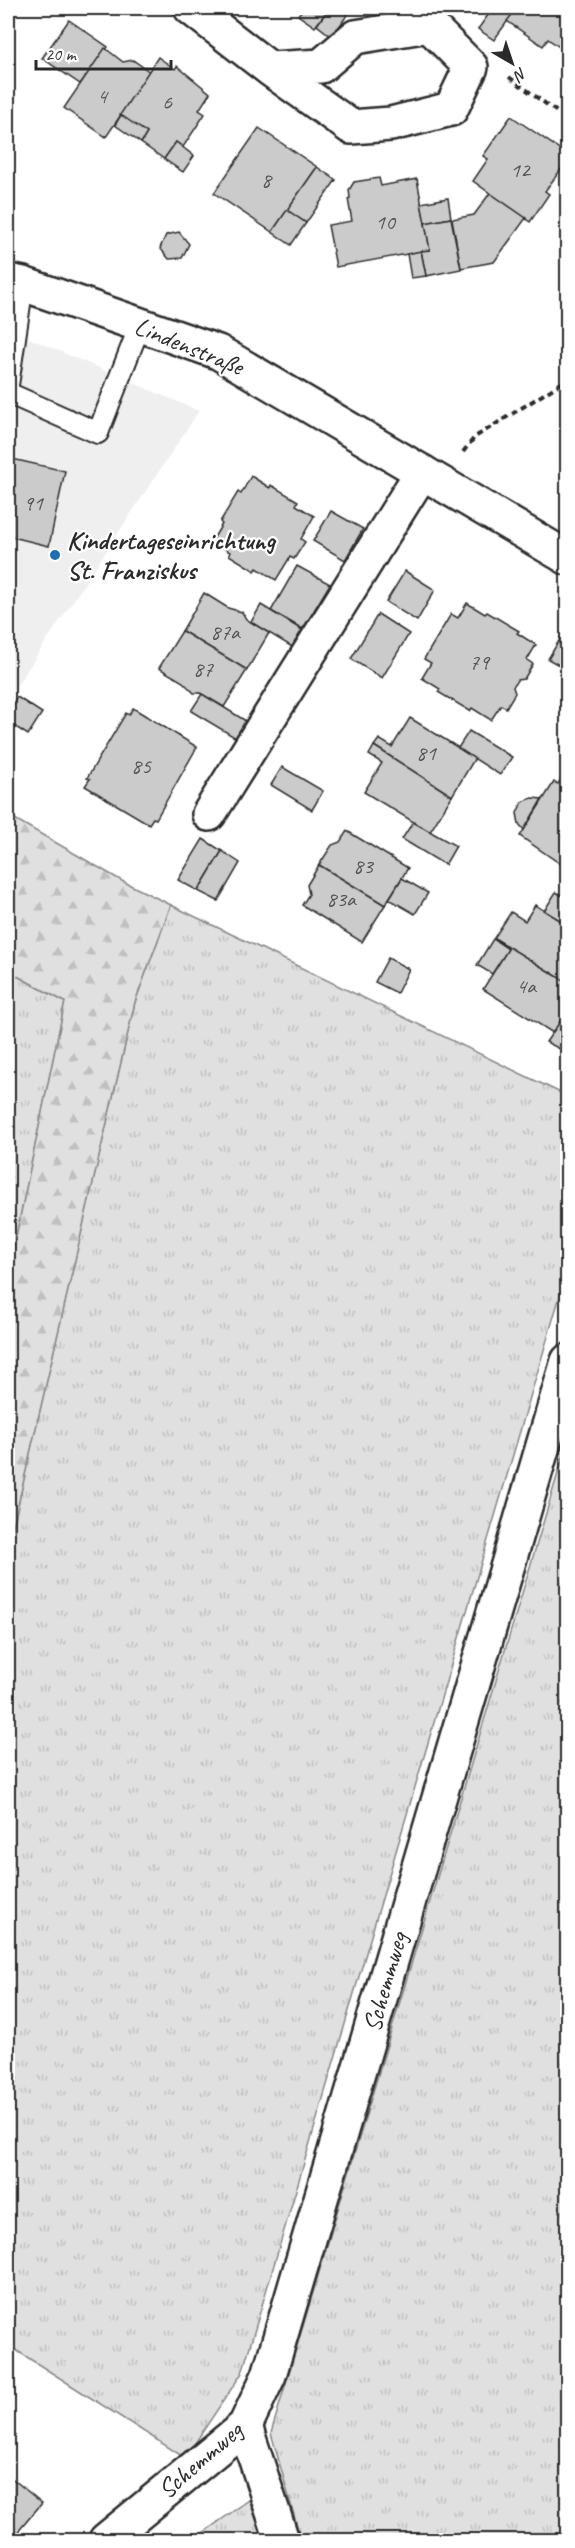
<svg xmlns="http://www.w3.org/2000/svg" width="575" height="2548" font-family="Caveat,sans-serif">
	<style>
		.built { fill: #efefef }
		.grass { fill: url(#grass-tufts); stroke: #868686; stroke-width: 1.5 }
		.forest { fill: url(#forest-firs); stroke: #868686; stroke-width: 1.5 }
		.building { fill: #cbcbcb; stroke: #2b2b2b; stroke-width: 1.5 }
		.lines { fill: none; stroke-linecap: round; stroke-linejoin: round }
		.service-casing { stroke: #2b2b2b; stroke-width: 24 }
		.minor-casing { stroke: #2b2b2b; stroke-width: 38 }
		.path { stroke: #2b2b2b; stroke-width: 4; stroke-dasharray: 6 4.5; stroke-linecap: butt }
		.service { stroke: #fff; stroke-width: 20 }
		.minor { stroke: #fff; stroke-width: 33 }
		.poi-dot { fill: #1f6fb2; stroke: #fff; stroke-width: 2 }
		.labels { text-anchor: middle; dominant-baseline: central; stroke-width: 4.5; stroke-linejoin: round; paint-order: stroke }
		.number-label { font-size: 22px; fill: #535353 }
		.street-label { font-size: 26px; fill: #2b2b2b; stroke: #fff }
		.poi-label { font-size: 26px; font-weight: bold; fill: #2b2b2b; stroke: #fff; text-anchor: start }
	</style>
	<defs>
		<pattern id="grass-tufts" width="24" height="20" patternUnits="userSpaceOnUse" patternTransform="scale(1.5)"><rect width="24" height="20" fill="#e0e0e0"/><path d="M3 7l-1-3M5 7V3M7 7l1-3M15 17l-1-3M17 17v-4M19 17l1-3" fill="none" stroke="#c0c0c0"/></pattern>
		<pattern id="forest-firs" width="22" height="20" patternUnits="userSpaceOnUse" patternTransform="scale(1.5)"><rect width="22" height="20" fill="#e0e0e0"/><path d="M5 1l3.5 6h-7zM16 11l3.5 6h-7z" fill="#c0c0c0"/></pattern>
	</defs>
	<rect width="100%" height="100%" fill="#fff"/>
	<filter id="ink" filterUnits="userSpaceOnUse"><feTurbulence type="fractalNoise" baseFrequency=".0167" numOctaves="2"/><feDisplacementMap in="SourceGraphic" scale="12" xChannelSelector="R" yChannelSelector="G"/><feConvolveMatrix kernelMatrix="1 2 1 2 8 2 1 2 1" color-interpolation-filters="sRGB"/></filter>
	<g filter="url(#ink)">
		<path class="built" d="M8 329 199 411 8 699Z"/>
		<g class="grass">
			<path d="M171 905 567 1096V1272L242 2373 185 2458 8 2345V1548L135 1002Z"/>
			<path d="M8 971 65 1002 8 1275Z"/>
			<path d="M567 1443V2540H301L271 2433Z"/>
			<path d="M249 2500 264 2540H193Z"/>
		</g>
		<path class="forest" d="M8 815 122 881 171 905 135 1002 8 1548V1275L65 1002 8 971Z"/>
		<g class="building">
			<path d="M303 8H329L315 27 298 15Z"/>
			<path d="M329 8H352L332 37 317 25Z"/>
			<path d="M493 8H517L494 40 478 29Z"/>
			<path d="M517 8H568V53L548 39 543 46 507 21Z"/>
			<path d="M69 20 108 47 80 84 42 58Z"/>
			<path d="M105 48 123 62 133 60 150 72 106 137 64 108Z"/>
			<path d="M158 57 175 69 177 66 210 93 199 110 205 114 183 147 176 142 164 159 141 143 147 133 120 115Z"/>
			<path d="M121 115 147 133 141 143 115 125Z"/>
			<path d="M511 116 568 155V160L545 191 549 194 530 222 473 181 488 159 483 156Z"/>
			<path d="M259 128 317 167 272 232 214 193Z"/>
			<path d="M176 142 194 156 183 172 164 159Z"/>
			<path d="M317 167 336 180 306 223 287 210Z"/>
			<path d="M379 178 381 186 417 179 430 250 336 267 328 225 352 221 348 199 350 198 349 190 354 182Z"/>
			<path d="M490 193 526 218 494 262 461 268 452 219 474 215Z"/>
			<path d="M448 198 451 218 425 223 421 203Z"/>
			<path d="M287 210 306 223 291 245 272 232Z"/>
			<path d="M451 218 461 269 426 276 421 251 430 250 425 223Z"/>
			<path d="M179 232 189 244 182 258 169 259 160 248 166 235Z"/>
			<path d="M421 251 426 276 411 278 407 254Z"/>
			<path d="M8 458 65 471 49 546 8 536Z"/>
			<path d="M251 476 270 488 271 485 298 501 296 505 314 516 301 539 305 542 294 559 290 557 276 580 257 568 255 571 229 555 230 552 212 541 222 524 220 522 238 492 241 494Z"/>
			<path d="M331 511 363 529 345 560 313 541Z"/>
			<path d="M297 566 330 584 303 629 271 611Z"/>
			<path d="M405 571 435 590 417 621 386 602Z"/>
			<path d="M204 593 228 608 242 612 246 619 269 633 247 670 182 631Z"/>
			<path d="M467 603 485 614 487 612 519 631 517 633 536 645 527 660 533 664 524 679 517 680 513 687 515 693 506 708 501 705 491 720 472 708 470 711 438 692 440 689 422 678 431 663 424 659 451 614 458 618Z"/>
			<path d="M261 605 307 633 297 650 251 622Z"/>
			<path d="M378 614 409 634 382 678 351 659Z"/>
			<path d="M182 631 247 670 224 707 200 693H194L183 682 159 668Z"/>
			<path d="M565 631 568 632V666L566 669 548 659Z"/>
			<path d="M202 694 246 721 236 738 191 711Z"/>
			<path d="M17 697 42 713 28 735 8 722V711Z"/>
			<path d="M133 708 197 747 156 819 153 818 149 824 85 786 90 779 87 778 126 713 129 715Z"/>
			<path d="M410 718 475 758 452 796 374 746 379 739 392 747Z"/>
			<path d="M469 731 512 757 500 775 458 748Z"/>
			<path d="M374 746 452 796 430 832 364 792 382 763 369 755Z"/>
			<path d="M282 767 323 791 312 810 271 785Z"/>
			<path d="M568 769V869L520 836 554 782 558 784Z"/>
			<path d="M532 798 542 799 524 830 519 824 517 813 522 802Z"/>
			<path d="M413 822 456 846 445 865 402 839Z"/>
			<path d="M347 831 408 868 385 905 319 865 332 845 340 842Z"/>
			<path d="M203 839 222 851 198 891 178 880Z"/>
			<path d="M222 851 240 863 218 901 198 891Z"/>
			<path d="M319 865 385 905 362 942 302 905 309 894 307 885Z"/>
			<path d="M402 878 428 893 415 914 389 899Z"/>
			<path d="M556 892 568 899V925L544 911Z"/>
			<path d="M535 905 568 925V983L494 938 511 912 525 921Z"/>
			<path d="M494 938 568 983V1009L553 1033 483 989 508 949Z"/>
			<path d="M493 939 508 949 492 974 477 965Z"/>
			<path d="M388 958 409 969 397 993 375 982Z"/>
			<path d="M562 1019 568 1022V1053L546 1042Z"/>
			<path d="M8 2475 42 2503 11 2540H8Z"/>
		</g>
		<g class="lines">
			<defs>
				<g id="service">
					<path d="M8 385 23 284"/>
					<path d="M8 393 98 433 140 325"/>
				</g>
				<g id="minor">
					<path d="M191 8 270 69 321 66 355 37 429 25 471 67 451 109 391 124 351 127 270 69"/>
					<path d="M8 281 23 284 218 352 568 558"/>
					<path d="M209 814 422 472"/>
					<path d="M245 2426 282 2540"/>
					<path d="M106 2540 245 2426 269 2375 568 1361"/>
				</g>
			</defs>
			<use href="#service" class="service-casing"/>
			<use href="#minor" class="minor-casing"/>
			<g class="path">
				<path d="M509 77 568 120"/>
				<path d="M463 452 475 437 568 379"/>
			</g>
			<use href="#service" class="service"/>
			<use href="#minor" class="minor"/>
		</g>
	</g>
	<circle class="poi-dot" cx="55" cy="555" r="6"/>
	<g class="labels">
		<g class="number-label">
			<text x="102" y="96">4</text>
			<text x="167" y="102">6</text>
			<text x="520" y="170">12</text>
			<text x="266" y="180">8</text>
			<text x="385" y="222">10</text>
			<text x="33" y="503">91</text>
			<text x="225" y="632">87a</text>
			<text x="479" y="662">79</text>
			<text x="203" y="669">87</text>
			<text x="426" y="753">81</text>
			<text x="141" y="766">85</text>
			<text x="363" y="866">83</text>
			<text x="341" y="899">83a</text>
			<text x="526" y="986">4a</text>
		</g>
		<g class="street-label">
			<text transform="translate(189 346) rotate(22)">Lindenstraße</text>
			<text transform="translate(385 1982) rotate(-74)">Schemmweg</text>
			<text transform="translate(200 2460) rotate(-41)">Schemmweg</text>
		</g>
		<g class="poi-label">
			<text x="67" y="540">Kindertageseinrichtung<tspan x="67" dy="30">St. Franziskus</tspan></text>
		</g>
	</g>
	<rect width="575" height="2548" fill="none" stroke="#fff" stroke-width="30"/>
	<rect x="15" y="15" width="545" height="2518" fill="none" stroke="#2b2b2b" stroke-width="2" filter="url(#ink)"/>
	<g transform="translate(512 63) rotate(141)" stroke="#ffffff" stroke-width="4.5" paint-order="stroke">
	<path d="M0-4.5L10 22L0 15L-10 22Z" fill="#2b2b2b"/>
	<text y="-9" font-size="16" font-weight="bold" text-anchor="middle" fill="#2b2b2b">N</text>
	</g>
	<path d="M36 60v9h135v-9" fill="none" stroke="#2b2b2b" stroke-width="3"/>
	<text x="45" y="60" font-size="18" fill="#2b2b2b" stroke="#ffffff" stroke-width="4.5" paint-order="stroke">20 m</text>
</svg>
